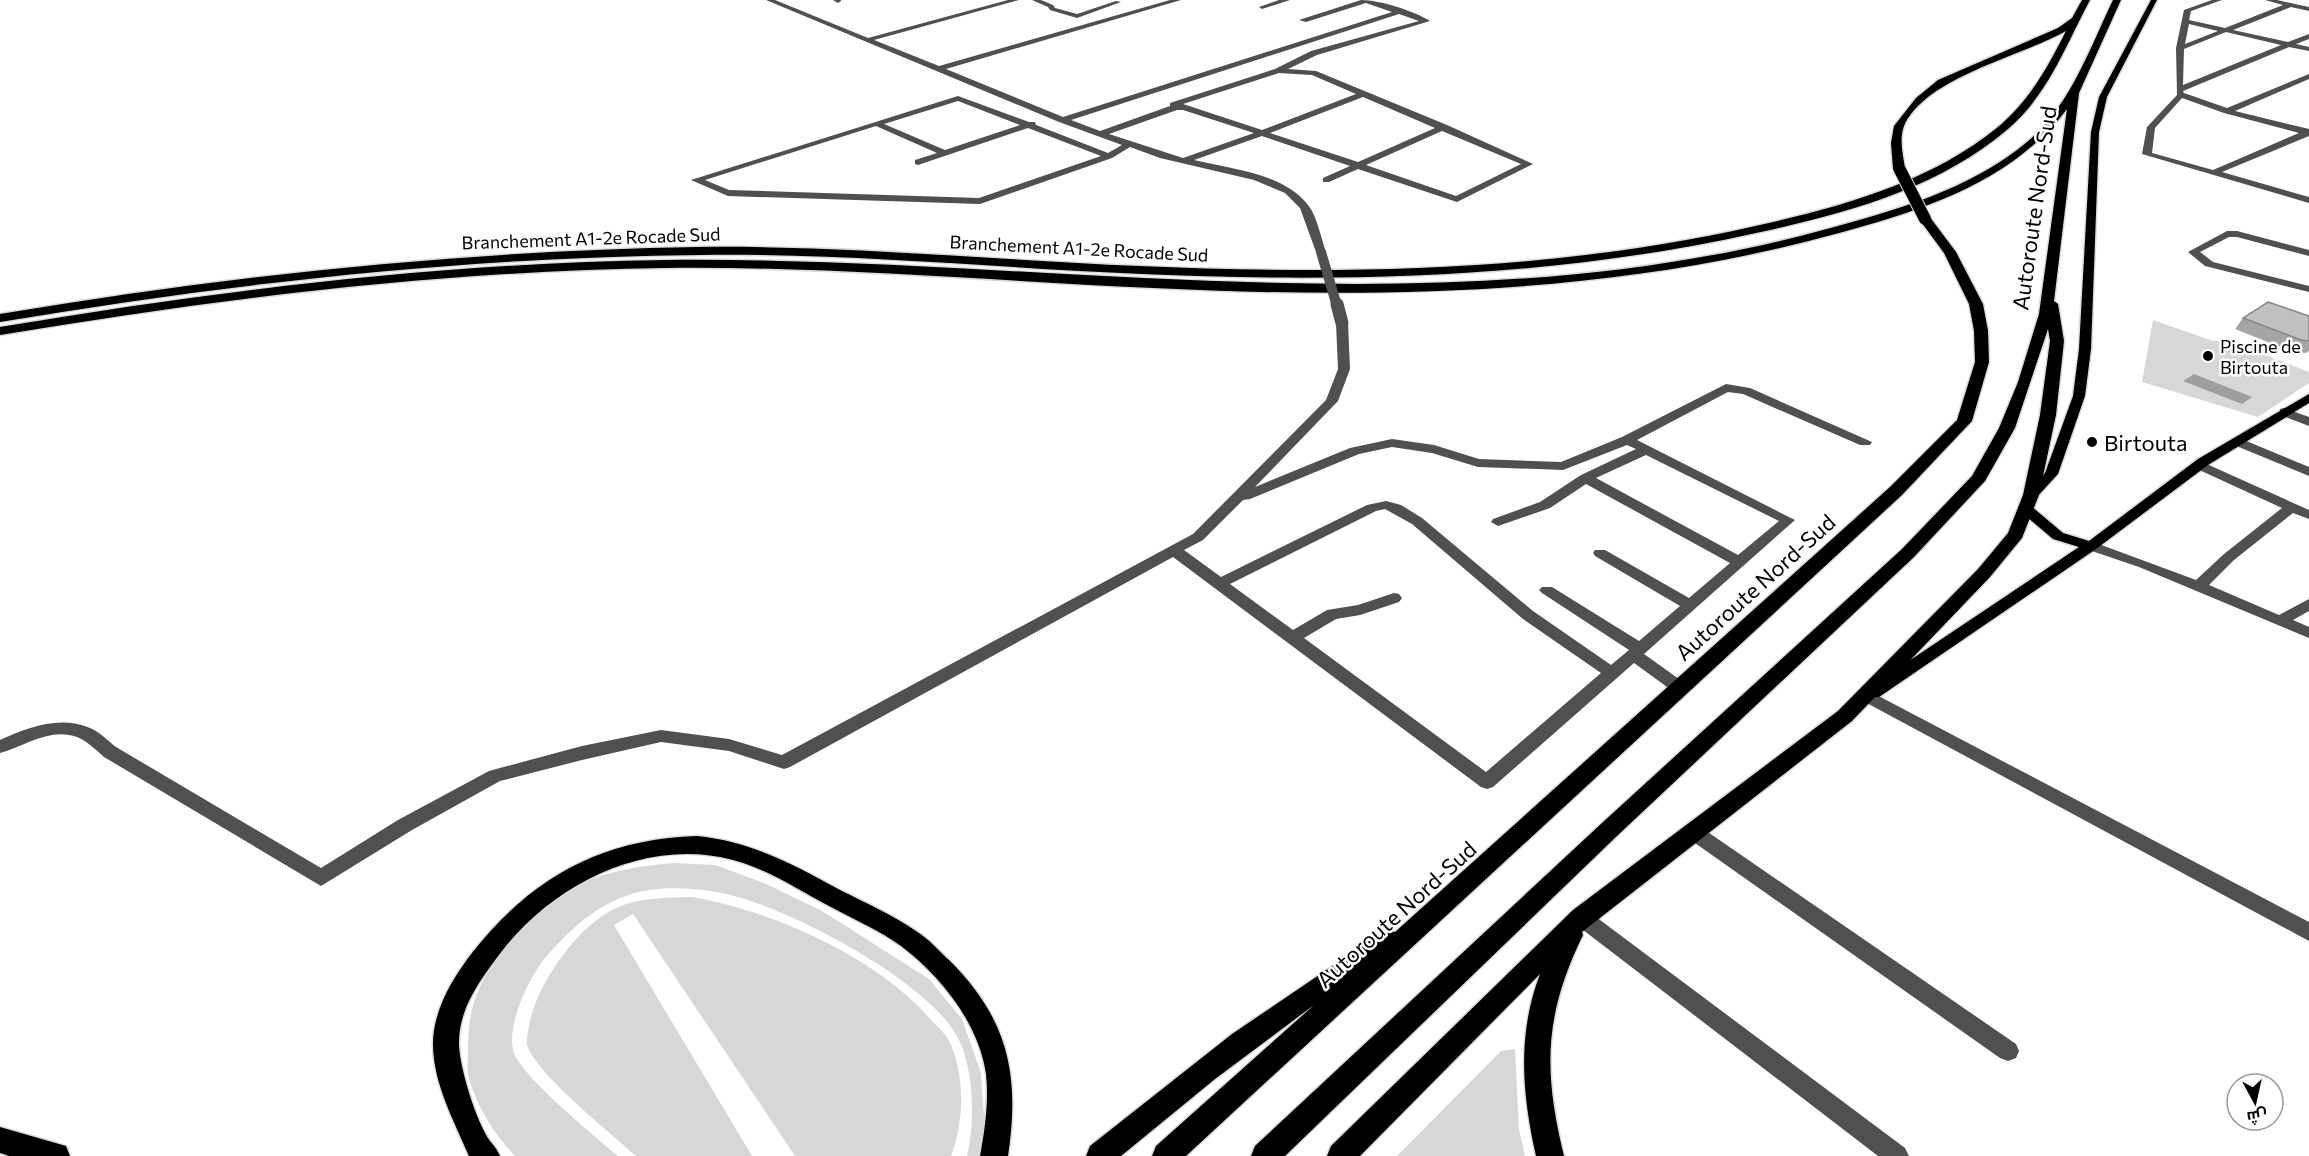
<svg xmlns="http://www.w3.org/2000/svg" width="2309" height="1156" font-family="Commissioner,Cairo,sans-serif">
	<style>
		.green { fill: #d7d7d7 }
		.water { fill: #9e9e9e }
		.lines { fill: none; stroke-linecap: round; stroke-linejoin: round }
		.major-casing { stroke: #dbdbdb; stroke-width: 3 }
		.highway-casing { stroke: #dbdbdb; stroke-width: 3 }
		.minor { fill: #505050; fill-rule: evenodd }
		.major { fill: #000; fill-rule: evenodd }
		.highway { fill: #000; fill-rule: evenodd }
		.highway-bridge-casing { stroke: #dbdbdb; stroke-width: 14; stroke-linecap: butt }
		.minor-bridge-far1 { stroke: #505050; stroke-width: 10 }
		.minor-bridge { stroke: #505050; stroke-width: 13 }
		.highway-bridge { stroke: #000; stroke-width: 12 }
		.wall { fill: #a5a5a5 }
		.building { fill: #c0c0c0; stroke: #868686; stroke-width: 1.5 }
		.poi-dot { fill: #000; stroke: #fff; stroke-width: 2 }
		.labels { text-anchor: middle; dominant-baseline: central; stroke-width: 5; stroke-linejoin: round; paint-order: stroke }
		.far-street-label { font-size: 18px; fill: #000; stroke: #fff }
		.far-poi-label { font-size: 18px; fill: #000; stroke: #fff; text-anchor: start }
		.street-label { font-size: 22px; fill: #000; stroke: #fff }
		.poi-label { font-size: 22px; fill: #000; stroke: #fff; text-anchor: start }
	</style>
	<rect width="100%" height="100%" fill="#fff"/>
	<g class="green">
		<path d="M2153 320 2213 341H2229L2309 372V383L2258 417 2142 382Z"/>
		<path d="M675 863 715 865 764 883 822 911 929 979 962 1019 981 1073 985 1133 982 1156H967C975 1124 974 1070 959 1040 932 983 794 911 734 896 709 889 675 886 649 890 604 897 573 926 545 958 529 978 507 1024 513 1050 518 1074 596 1137 618 1156H515C494 1134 475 1104 468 1074 467 1067 468 1058 468 1051 468 1030 470 1008 479 989 495 955 526 916 558 896 594 873 634 866 675 863Z"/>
		<path d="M692 897C773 911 877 957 931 1020 938 1027 948 1036 951 1045 965 1078 964 1122 951 1156H795L633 914 614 925 752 1156H636C610 1132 537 1075 527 1045 526 1040 528 1032 529 1027 535 986 577 926 616 908 640 897 666 898 692 897Z"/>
		<path d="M1515 1049 1519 1129 1525 1156H1397L1501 1051Z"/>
	</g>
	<path class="water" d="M2194 374 2252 397 2242 404 2183 381Z"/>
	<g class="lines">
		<defs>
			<g id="major">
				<path d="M2151 0H2157L2107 97 2099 132 2091 349 2085 396 2058 474 2036 498 2031 499 2024 495 2045 473 2073 396 2079 349 2091 132 2099 97Z"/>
				<path d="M2309 394V403L2208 465 2096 549 1879 697H1867L1865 693 1867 689 2079 547 2053 539 2021 512 2019 509 2021 506H2031L2063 533 2089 541 2198 459Z"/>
			</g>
			<g id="highway">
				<path d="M2082 0H2090C2066 45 2048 95 2008 129 1938 189 1844 214 1756 233 1554 278 1348 283 1142 274 995 268 849 253 701 255 466 257 232 283 0 322V314C231 275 463 251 697 247 845 245 992 260 1139 266 1344 275 1550 272 1751 227 1837 208 1928 184 1998 127 2029 101 2048 67 2066 31 2020 57 1926 77 1904 126 1899 139 1903 155 1905 168L1899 171 1893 168 1891 143 1894 126 1916 98 1938 80 2058 28 2072 18Z"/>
				<path d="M2113 0H2121L2079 93 2054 301 2058 304 2064 341 2056 415 2039 495 2022 538 1990 577 1852 721 1582 932 1583 935C1544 1015 1543 1070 1564 1156H1536C1522 1094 1517 1034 1540 974L1360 1156H1327L1331 1146 1573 910 1838 711 1978 569 2008 533 2023 495 2040 415 2050 341 2048 329 2015 428 1985 481 1914 557 1618 835 1285 1156H1251L1255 1146 1602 823 1902 549 1972 476 1999 428 2018 382 2039 314 2067 109C2012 182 1923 210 1839 233 1616 295 1382 299 1153 288 991 281 828 266 665 268 442 271 220 298 0 335V327C221 290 442 263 666 260 1052 256 1444 333 1823 230 1893 211 1970 190 2027 142 2070 106 2089 50 2113 0Z"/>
				<path d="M1921 216H1929L1956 252 1983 304 1988 331 1989 362 1972 421 1902 495 1186 1156H1152L1156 1146 1314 1005 1215 1079 1121 1156H1086L1090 1146 1232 1034 1381 933 1390 930 1395 932 1890 487 1957 420 1975 362 1974 331 1969 304 1944 253 1919 219Z"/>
				<path d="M697 836C750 841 794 865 840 890 866 903 893 915 916 931 929 939 939 951 950 961 1009 1020 1020 1076 1008 1156H980C985 1129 989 1101 986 1074 979 1024 941 976 901 946 879 930 853 919 829 906 798 890 768 869 733 860 647 837 555 883 502 951 481 979 458 1008 459 1045 460 1069 476 1121 490 1141 494 1146 497 1149 500 1156H469C454 1121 433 1083 433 1044 433 1011 452 979 472 953 531 878 601 839 697 836Z"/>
				<path d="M0 1127 66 1146 70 1156H9L0 1153Z"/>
			</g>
		</defs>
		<use href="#major" class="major-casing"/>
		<use href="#highway" class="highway-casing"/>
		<g class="minor">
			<path d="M766 0H775L868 38 1008 0H1019L874 40 939 66 1170 0H1181L946 69 1063 117 1392 12 1366 3 1306 22 1299 20 1361 0C1380 0 1414 11 1430 21L1317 55 1288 69 1316 71 1447 125 1533 164 1457 202 1358 169 1329 182H1323V178L1350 166 1262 136 1194 160C1231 169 1283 173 1308 205 1317 216 1321 238 1326 252L1321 255 1316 252 1300 208 1285 193 1254 180 1160 158 1130 147 1112 158 980 204 728 196 691 180 958 96 1029 122H1035L1036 125 1108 153 1122 145 1059 122ZM1399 14 1419 21 1311 51 1275 69 1170 103V106L1100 131 1071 120ZM1279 73 1312 75 1356 94 1262 130 1183 104ZM1363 97 1435 128 1358 162 1270 133ZM958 101 1020 125 945 150 884 124ZM1177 110H1183L1254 133 1183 158 1109 134ZM876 126 937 153 915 160V164L918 165 1028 128 1101 156 979 198 729 190 705 180ZM1442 131 1521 164 1456 196 1366 165Z"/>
			<path d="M833 0H841V1L838 3Z"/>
			<path d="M1032 0H1041L1053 5 1055 8 1077 14 1116 1 1121 2 1077 18 1050 10 1048 7Z"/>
			<path d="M1279 0H1290L1262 9 1259 7Z"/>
			<path d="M2212 0H2222L2191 11 2189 20 2225 28 2283 5 2265 0H2277L2309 7V11L2291 7 2233 30 2288 42 2309 34V39L2296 44 2309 47V51L2289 47 2183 91 2184 93 2227 108 2309 74V79L2235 111 2309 129V136L2222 172 2309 197V203L2142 154 2147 127 2177 95 2176 48 2184 10ZM2189 24 2218 31 2185 44ZM2226 32 2281 45 2183 85 2184 49ZM2182 98 2224 113 2299 133 2213 170 2152 153 2155 128Z"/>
			<path d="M2227 231H2237L2309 250V256L2237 237H2229L2200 252 2213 262 2309 286V292L2205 266 2188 252Z"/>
			<path d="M1342 320 1348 323 1350 369 1338 401 1255 487 1350 448 1392 439 1434 445 1479 459 1561 462 1622 437 1726 384 1750 388 1872 442 1870 445H1860L1743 394 1728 392 1637 440 1795 520 1644 654 1686 684 1688 688 1686 692H1674L1634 663 1493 787 1487 789 1481 787 1173 557 790 767 784 769 729 751 661 742 582 760 500 781 412 830 321 886 104 757C96 750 87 741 77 737 50 727 25 746 0 753V740C28 727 60 715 90 728 100 732 108 741 116 747L321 868 398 820 489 771 582 746 661 730 729 739 782 755 1193 534 1326 400 1338 369 1336 323ZM1627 445 1636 449 1581 475 1540 502 1493 519 1491 522 1498 526 1550 508 1586 484 1730 563 1689 598 1605 550H1595L1593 553 1595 556 1680 606 1639 641 1552 587H1542L1539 590 1542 593 1629 650 1611 665 1533 611 1422 518 1401 505 1386 501 1367 505 1221 577 1184 550 1203 540 1243 500 1250 499 1359 454 1392 447 1432 453 1478 467 1563 470ZM1646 455 1779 521 1738 555 1596 478ZM1385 509 1412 524 1523 619 1601 673 1486 772 1304 638 1336 619 1360 615 1399 602 1402 598 1399 594 1394 593 1358 605 1327 610 1293 630 1230 584 1376 511Z"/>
			<path d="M2284 408 2309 417V426L2280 415V409Z"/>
			<path d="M2239 438 2309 467V476L2234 445 2232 442 2234 439Z"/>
			<path d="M2200 461 2309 510V519L2293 513 2234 560 2209 585 2279 615 2309 599V611L2293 620 2309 627V638L2139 567 2086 549 2084 546 2086 543H2096L2196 580 2224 554 2282 508 2195 468 2193 465 2195 462Z"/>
			<path d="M1869 691 2309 922V941L1863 701 1861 697 1863 693Z"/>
			<path d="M1692 824 1699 826 2016 1044 2019 1051 2016 1058 2008 1061 2000 1058 1685 836 1683 831 1685 826Z"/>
			<path d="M1581 909 1588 911 1905 1148 1909 1156H1878L1574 923 1571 917 1574 911Z"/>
		</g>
		<use href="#major" class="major"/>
		<use href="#highway" class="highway"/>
		<defs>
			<path id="highway-bridge" d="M1899 168 1925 219"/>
		</defs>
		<use href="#highway-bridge" class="highway-bridge-casing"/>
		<path class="minor-bridge-far1" d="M1321 252 1337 306"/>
		<path class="minor-bridge" d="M1337 304 1342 323"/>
		<use href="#highway-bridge" class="highway-bridge"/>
	</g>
	<path class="wall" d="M2309 316V351L2306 353 2293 352 2235 329 2243 318Z"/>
	<path class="building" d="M2268 302 2309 316V341L2301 340 2243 318Z"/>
	<g class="poi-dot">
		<circle cx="2208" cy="356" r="6"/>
		<circle cx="2092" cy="442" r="6"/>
	</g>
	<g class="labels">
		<g class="far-street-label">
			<text transform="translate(591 238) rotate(-2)">Branchement A1-2e Rocade Sud</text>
			<text transform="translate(1079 248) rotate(3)">Branchement A1-2e Rocade Sud</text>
		</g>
		<g class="far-poi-label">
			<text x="2220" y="346">Piscine de<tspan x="2220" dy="21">Birtouta</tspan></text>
		</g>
		<g class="street-label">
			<text transform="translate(2034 208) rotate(-82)">Autoroute Nord-Sud</text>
			<text transform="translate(1755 587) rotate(-42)">Autoroute Nord-Sud</text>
			<text transform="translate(1396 914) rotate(-42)">Autoroute Nord-Sud</text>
		</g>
		<g class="poi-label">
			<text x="2104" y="442">Birtouta</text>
		</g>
	</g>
	<g transform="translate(2255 1102) rotate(172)"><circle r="28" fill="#ffffff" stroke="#999999" stroke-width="1.5"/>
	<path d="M0-4.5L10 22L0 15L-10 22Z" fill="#000000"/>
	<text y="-9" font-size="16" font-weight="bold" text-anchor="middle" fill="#000000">ش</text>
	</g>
</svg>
